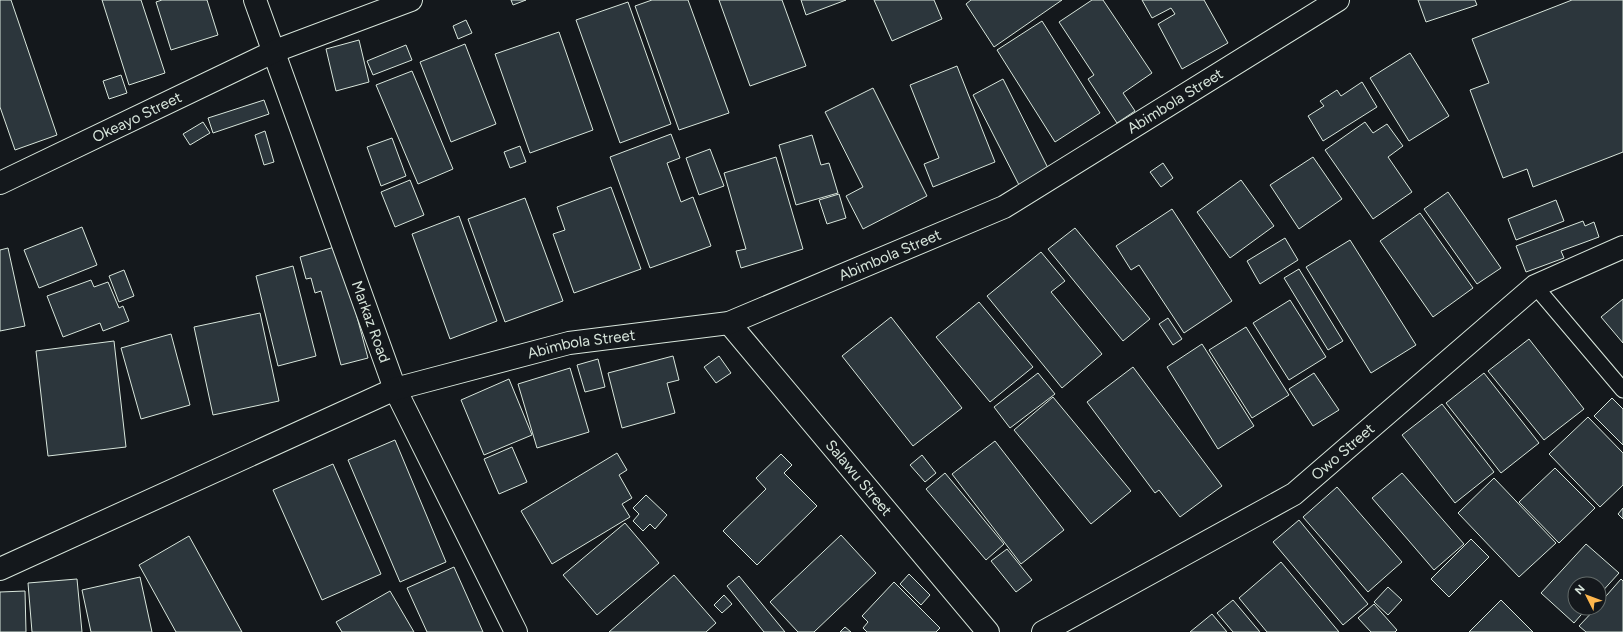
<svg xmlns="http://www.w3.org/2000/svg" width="1623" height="632" font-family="Figtree,sans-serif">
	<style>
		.building { fill: #2c363c; stroke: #d8e6dc }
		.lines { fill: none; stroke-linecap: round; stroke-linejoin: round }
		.lane-casing { stroke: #d8e6dc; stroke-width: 17 }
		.street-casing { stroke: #d8e6dc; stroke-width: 24 }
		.lane { stroke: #14181c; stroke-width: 15 }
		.street { stroke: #14181c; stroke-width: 22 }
		.labels { text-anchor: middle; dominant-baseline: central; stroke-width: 3; stroke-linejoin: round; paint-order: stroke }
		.street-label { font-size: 15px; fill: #d8e6dc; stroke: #14181c }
	</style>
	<rect width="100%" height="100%" fill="#14181c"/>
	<g class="building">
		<path d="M0 0H11L57 135 15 150 0 107Z"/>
		<path d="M102 0H141L165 73 129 85Z"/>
		<path d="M162 0H207L218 35 171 50 156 2Z"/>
		<path d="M511 0H526L513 5Z"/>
		<path d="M652 0H688L729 113 679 130 635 6Z"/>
		<path d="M719 0H782L806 66 750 86Z"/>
		<path d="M801 0H846L806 15Z"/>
		<path d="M874 0H934L942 19 892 41Z"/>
		<path d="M971 0H1062L994 47 966 4Z"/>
		<path d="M1092 0H1103L1152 73 1123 93 1135 111 1117 123 1088 79 1094 75 1059 22Z"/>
		<path d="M1142 0H1204L1228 43 1182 69 1158 24 1175 14 1171 8 1152 18Z"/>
		<path d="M1418 0H1475L1477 5 1426 22Z"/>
		<path d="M1572 0H1623V152L1533 187 1527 169 1503 178 1470 90 1489 83 1472 39Z"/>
		<path d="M628 2 671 124 620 143 576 20Z"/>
		<path d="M466 20 472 33 458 39 453 26Z"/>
		<path d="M1042 21 1100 113 1055 142 997 50Z"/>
		<path d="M559 32 593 130 530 153 495 54Z"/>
		<path d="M359 40 369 82 336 91 326 49Z"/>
		<path d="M465 44 496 124 451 142 420 62Z"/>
		<path d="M406 45 412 60 373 75 367 61Z"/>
		<path d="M1410 53 1449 116 1409 141 1370 78Z"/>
		<path d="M957 66 995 162 933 187 924 164 939 158 910 85Z"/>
		<path d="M412 71 453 169 418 184 376 85Z"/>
		<path d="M121 75 127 93 109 99 103 81Z"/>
		<path d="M1003 79 1049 170 1019 185 973 95Z"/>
		<path d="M1362 82 1377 107 1323 141 1308 116 1324 106 1320 101 1337 90 1341 96Z"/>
		<path d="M873 88 927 196 863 229 846 196 863 187 825 112Z"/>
		<path d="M264 100 269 114 213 133 208 118Z"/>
		<path d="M203 122 210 133 190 145 183 134Z"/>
		<path d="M1365 122 1373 133 1387 124 1403 146 1388 157 1412 192 1373 219 1325 150Z"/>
		<path d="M265 131 274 162 264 165 255 135Z"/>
		<path d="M671 134 680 158 667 163 681 202 693 197 711 246 650 268 610 157Z"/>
		<path d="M812 135 821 165 829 163 838 193 796 205 779 145Z"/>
		<path d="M392 138 406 176 381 186 367 147Z"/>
		<path d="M520 146 526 162 510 168 504 152Z"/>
		<path d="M710 149 724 186 699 195 686 158Z"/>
		<path d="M776 157 803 249 741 268 736 251 746 249 724 173Z"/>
		<path d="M1313 157 1342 199 1299 229 1270 185Z"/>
		<path d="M1163 163 1173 178 1161 187 1150 172Z"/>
		<path d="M410 180 424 215 395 227 381 192Z"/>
		<path d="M1241 180 1274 226 1230 258 1197 212Z"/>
		<path d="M611 187 641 269 574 293 553 234 565 230 557 207Z"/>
		<path d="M1448 192 1501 268 1477 284 1424 209Z"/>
		<path d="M839 194 846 218 827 224 819 200Z"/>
		<path d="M525 198 563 301 505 322 468 219Z"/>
		<path d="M1556 200 1564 221 1516 240 1508 219Z"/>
		<path d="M1172 209 1232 301 1184 333 1139 265 1131 270 1116 246Z"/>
		<path d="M1420 213 1473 288 1433 317 1380 241Z"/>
		<path d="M459 216 497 321 450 339 412 234Z"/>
		<path d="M1583 221 1585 226 1594 222 1599 237 1561 251 1564 258 1526 272 1516 246Z"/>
		<path d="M82 227 97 265 39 288 24 250Z"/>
		<path d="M1075 228 1150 319 1123 341 1048 249Z"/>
		<path d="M1285 238 1298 260 1260 284 1247 261Z"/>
		<path d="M1350 240 1416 345 1371 373 1306 267Z"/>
		<path d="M338 246 368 358 341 365 321 291 315 293 311 278 306 279 300 257Z"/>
		<path d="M8 248 25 326 0 331V250Z"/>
		<path d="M1041 252 1065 281 1051 292 1102 354 1062 388 987 296Z"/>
		<path d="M293 266 316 356 278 366 256 276Z"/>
		<path d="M1299 269 1343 341 1328 350 1284 278Z"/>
		<path d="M124 270 134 296 119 302 109 276Z"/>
		<path d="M91 280 94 287 108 282 119 308 123 306 129 321 103 331 100 323 63 337 47 296Z"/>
		<path d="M1623 299V343L1601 317Z"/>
		<path d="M1290 300 1326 357 1289 380 1253 323Z"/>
		<path d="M979 302 1033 367 990 402 936 337Z"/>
		<path d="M260 313 279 401 213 415 194 327Z"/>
		<path d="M891 317 962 408 913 446 842 356Z"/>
		<path d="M1168 318 1182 339 1173 345 1159 324Z"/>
		<path d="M1246 327 1289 395 1252 418 1209 350Z"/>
		<path d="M171 334 190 405 141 419 121 348Z"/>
		<path d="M1529 339 1584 409 1544 440 1488 371Z"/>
		<path d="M114 341 126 447 48 456 36 351Z"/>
		<path d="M1202 344 1254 426 1218 449 1167 367Z"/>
		<path d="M673 356 679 380 667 383 675 413 622 428 608 373Z"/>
		<path d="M719 356 731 373 716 383 704 367Z"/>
		<path d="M598 359 605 387 585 392 577 365Z"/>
		<path d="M1133 367 1222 486 1180 517 1159 490 1155 493 1087 402Z"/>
		<path d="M570 368 589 432 537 448 518 384Z"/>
		<path d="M1038 373 1055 394 1010 428 994 407Z"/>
		<path d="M1314 373 1339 410 1313 426 1289 389Z"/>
		<path d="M1484 373 1539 443 1501 473 1446 403Z"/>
		<path d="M509 379 532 435 484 455 461 400Z"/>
		<path d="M1053 397 1131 491 1091 524 1014 430Z"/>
		<path d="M1612 398 1623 409V445L1594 416Z"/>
		<path d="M1442 404 1494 472 1455 503 1402 435Z"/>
		<path d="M1588 417 1623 453V485L1600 507 1549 454Z"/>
		<path d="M395 440 446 562 400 582 348 460Z"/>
		<path d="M995 441 1064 530 1021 564 952 474Z"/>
		<path d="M512 447 527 482 499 494 484 459Z"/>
		<path d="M617 453 627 470 619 475 632 498 622 504 630 517 552 564 521 511Z"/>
		<path d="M781 454 792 465 784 473 817 506 757 565 723 531 766 489 756 478Z"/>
		<path d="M922 455 936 473 925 482 910 465Z"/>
		<path d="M333 464 381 574 322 600 273 490Z"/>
		<path d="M1555 468 1595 508 1559 543 1519 502Z"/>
		<path d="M945 473 1004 544 986 560 926 489Z"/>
		<path d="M1402 473 1464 544 1434 570 1372 498Z"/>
		<path d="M1494 478 1556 543 1519 577 1458 513Z"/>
		<path d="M1337 487 1402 562 1368 592 1303 517Z"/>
		<path d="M646 495 667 515 655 529 650 524 643 531 633 521 639 514 633 508Z"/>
		<path d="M1623 508V519L1618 514Z"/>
		<path d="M1299 520 1368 604 1343 625 1273 542Z"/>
		<path d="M625 523 659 563 597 615 563 575Z"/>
		<path d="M841 535 876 573 814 632H798L770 602Z"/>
		<path d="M189 536 242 632H176L139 565Z"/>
		<path d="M1471 539 1489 557 1449 597 1431 579Z"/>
		<path d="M1586 544 1619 573 1599 595V584H1575V608H1587L1574 623 1541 593Z"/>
		<path d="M1007 549 1032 580 1016 592 991 561Z"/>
		<path d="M1281 562 1339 632H1267L1239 598Z"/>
		<path d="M454 567 483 632H427L407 588Z"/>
		<path d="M909 574 930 595 921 605 900 584Z"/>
		<path d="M674 575 716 623 706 632H609Z"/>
		<path d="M739 576 785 632H764L727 586Z"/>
		<path d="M140 577 152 632H91L82 590Z"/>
		<path d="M77 579 82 632H32L28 583Z"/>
		<path d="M1621 579 1623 581V632H1586L1579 626 1596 608H1599V604Z"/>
		<path d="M894 582 940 628 936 632H867L863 628 868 622 862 616Z"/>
		<path d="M1388 587 1402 600 1388 615 1374 602Z"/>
		<path d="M25 591 26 632H0V592Z"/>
		<path d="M390 591 414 632H342L336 622Z"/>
		<path d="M724 595 732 604 722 613 714 605Z"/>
		<path d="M1233 600 1260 632H1233L1217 613Z"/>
		<path d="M1501 600 1533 632H1469Z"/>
		<path d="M1374 604 1397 630 1395 632H1371L1358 618Z"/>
		<path d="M1212 614 1227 632H1190Z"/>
		<path d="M845 627 851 632H840Z"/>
	</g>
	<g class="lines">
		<defs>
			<path id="lane" d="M1535 286 1623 390"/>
			<g id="street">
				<path id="s1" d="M255 0 395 389 516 632"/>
				<path id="s2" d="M0 183 275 51 411 0"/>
				<path id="s3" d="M729 323 988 632"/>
				<path id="s4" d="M0 569 395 389 569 343 729 323 1004 207 1338 0"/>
				<path id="s5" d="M1043 632 1294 494 1535 286 1623 247"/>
			</g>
		</defs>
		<use href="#lane" class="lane-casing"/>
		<use href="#street" class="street-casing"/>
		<use href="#lane" class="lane"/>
		<use href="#street" class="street"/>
	</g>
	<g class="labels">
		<g class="street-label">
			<text stroke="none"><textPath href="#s4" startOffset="1275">Abimbola Street</textPath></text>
			<text stroke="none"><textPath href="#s2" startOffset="152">Okeayo Street</textPath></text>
			<text stroke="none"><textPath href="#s4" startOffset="950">Abimbola Street</textPath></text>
			<text stroke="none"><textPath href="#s1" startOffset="342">Markaz Road</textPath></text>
			<text stroke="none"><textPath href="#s4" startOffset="626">Abimbola Street</textPath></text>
			<text stroke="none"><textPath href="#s5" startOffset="351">Owo Street</textPath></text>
			<text stroke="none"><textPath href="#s3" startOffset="202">Salawu Street</textPath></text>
		</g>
	</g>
	<g transform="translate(1587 596) rotate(312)"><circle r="19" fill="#14181c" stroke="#626a69"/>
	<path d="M0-3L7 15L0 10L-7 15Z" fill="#ffb74d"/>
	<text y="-6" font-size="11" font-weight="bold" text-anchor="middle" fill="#d8e6dc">N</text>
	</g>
</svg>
